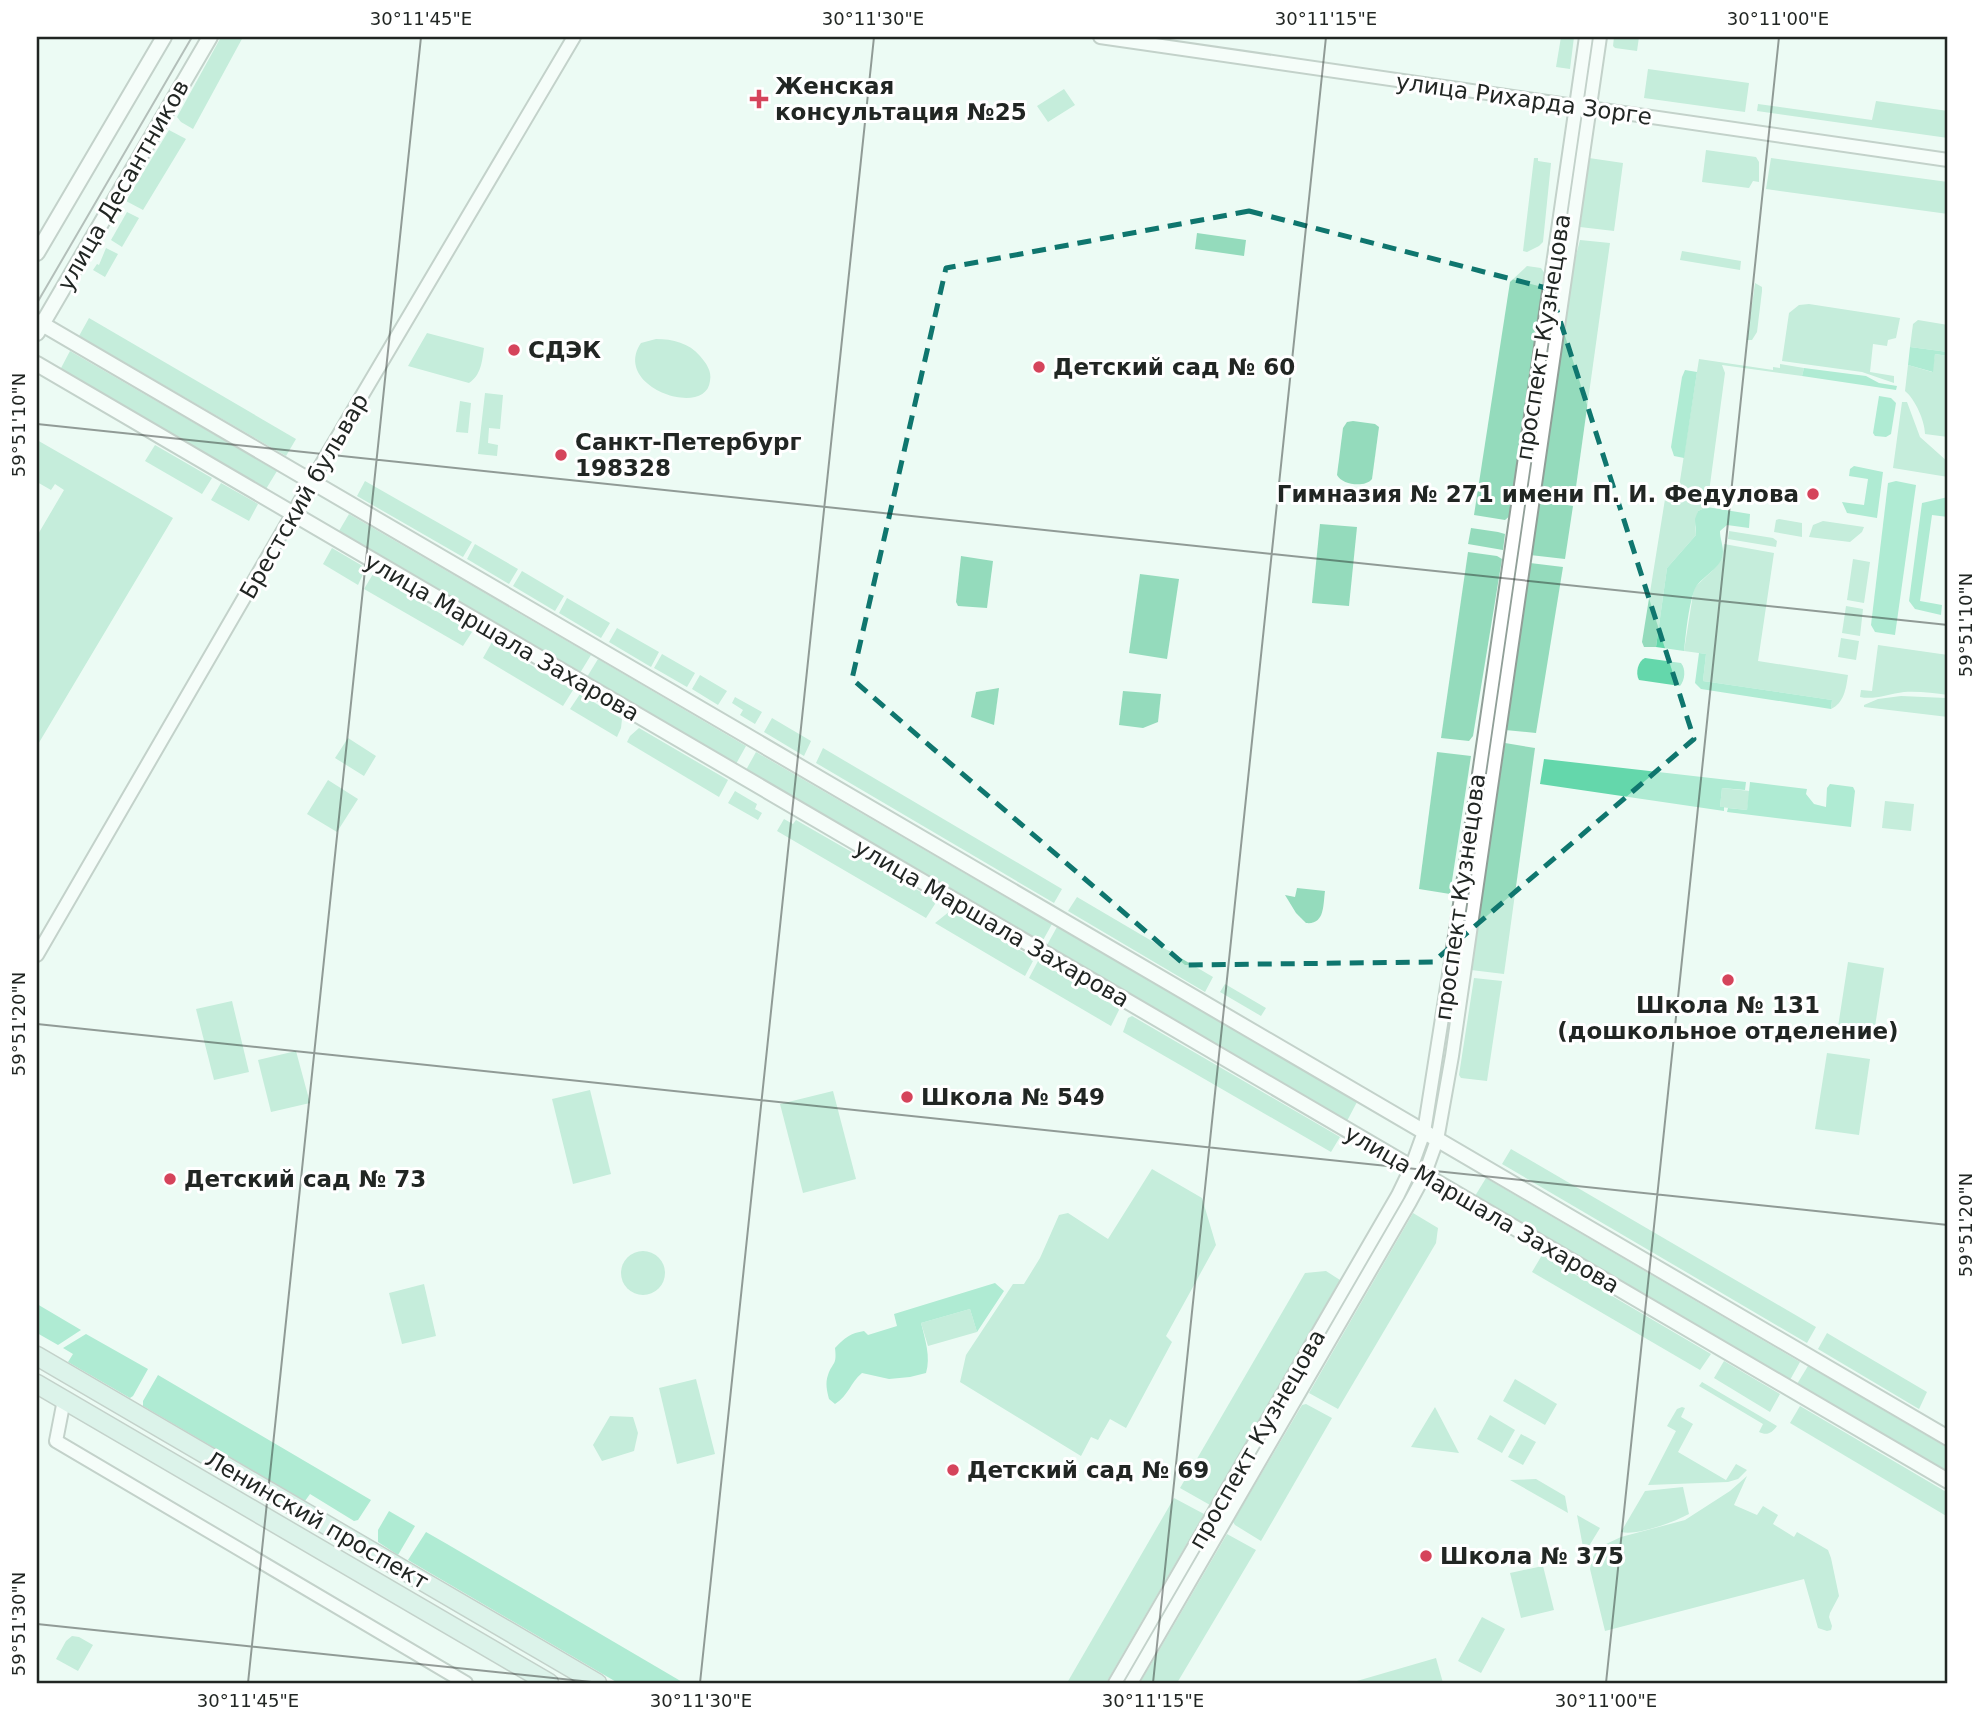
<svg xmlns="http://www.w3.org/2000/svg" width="1985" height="1720" font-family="'DejaVu Sans',sans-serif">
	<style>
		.green { fill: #94dbbc }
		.forest { fill: #64d7ab }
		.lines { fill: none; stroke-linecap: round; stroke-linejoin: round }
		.minor-casing { stroke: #919f98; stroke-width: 16 }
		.tertiary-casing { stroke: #919f98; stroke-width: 18 }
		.secondary-casing { stroke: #919f98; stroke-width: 21 }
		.minor { stroke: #fff; stroke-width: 12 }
		.tertiary { stroke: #fff; stroke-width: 14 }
		.secondary { stroke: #c8e9dd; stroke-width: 18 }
		.tram { stroke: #6e7773; stroke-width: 2 }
		.marked { fill: none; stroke: #0f766e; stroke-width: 5; stroke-dasharray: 14 9; stroke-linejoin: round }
		.ticks { fill: none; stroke: #212623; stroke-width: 2; stroke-opacity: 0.45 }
		.poi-dot { fill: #d5445b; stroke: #fff; stroke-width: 2.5 }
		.labels { text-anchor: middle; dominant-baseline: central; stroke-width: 6; stroke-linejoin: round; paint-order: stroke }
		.poi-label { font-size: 23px; font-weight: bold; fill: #212623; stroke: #fff; text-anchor: start }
		.street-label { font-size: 23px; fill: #212623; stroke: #fff }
		.neatline { fill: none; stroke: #212623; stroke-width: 2.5 }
		.ticks-label { font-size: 18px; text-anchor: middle; fill: #212623 }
	</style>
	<rect width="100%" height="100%" fill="#ecfbf4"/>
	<g class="green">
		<path d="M221 37H243L193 129 181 122 177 117Z"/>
		<path d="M1561 37H1574L1570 69 1556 67Z"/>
		<path d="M1614 37H1639L1637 51 1615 48 1613 46Z"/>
		<path d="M1648 69 1749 83 1745 112 1644 98Z"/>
		<path d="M1064 89 1075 105 1048 122 1037 106Z"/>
		<path d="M1876 101 1948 111V138L1757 111 1758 104 1872 120Z"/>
		<path d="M169 130 186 139 143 210 126 201Z"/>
		<path d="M1706 150 1756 157 1759 162V182L1753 181 1749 188 1702 182Z"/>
		<path d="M1534 158H1538V161L1551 163 1543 242 1539 246 1527 252 1523 251Z"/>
		<path d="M1589 158 1623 163 1614 231 1580 227Z"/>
		<path d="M1771 158 1948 182V214L1766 189Z"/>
		<path d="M127 212 139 218 122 247 111 240Z"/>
		<path d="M1197 233 1246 240 1244 256 1195 249Z"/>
		<path d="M1580 240 1610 243 1575 494 1541 489 1574 263Z"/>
		<path d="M106 248 118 254 105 277 93 270 97 264 99 265Z"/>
		<path d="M1682 251 1741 261 1740 270 1680 260Z"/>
		<path d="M1527 266 1541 268 1545 274 1511 515 1505 520 1474 515 1510 282Z"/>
		<path d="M1755 283 1762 287V291L1757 332 1752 340H1747Z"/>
		<path d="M1809 304 1900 318 1896 338 1888 340 1887 346 1873 344 1870 372 1894 376V383L1862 372 1782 361 1789 313 1799 305Z"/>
		<path d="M89 318 296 439 286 456 79 336Z"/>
		<path d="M1918 320 1948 325V352L1910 347 1913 324Z"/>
		<path d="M427 333 484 348C482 362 481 375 469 383L408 366Z"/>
		<path d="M656 339C673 339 689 343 700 356 706 363 712 371 710 381 706 419 611 387 641 343Z"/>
		<path d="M70 351 277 471 266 489 60 370Z"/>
		<path d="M1935 354 1948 356V437L1925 434C1925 421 1915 399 1905 391L1908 365 1932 372Z"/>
		<path d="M1699 359 1773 370V367L1780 368V364L1804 368 1802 376 1722 365 1725 373 1707 507 1698 511 1695 527 1696 535 1667 568 1656 647H1644L1642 642 1666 493 1670 487H1679Z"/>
		<path d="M485 393 503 395 500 429 489 428 488 443 498 445 497 456 478 454Z"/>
		<path d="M460 401 471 403 468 433 456 432Z"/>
		<path d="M1902 402H1907L1920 437 1948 462V477L1893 468Z"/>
		<path d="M1353 421 1375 424 1379 427 1372 479C1365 488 1342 485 1337 475L1343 428 1347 422Z"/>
		<path d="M37 440 173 518 37 746V536L64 490 55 484 51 490 37 482Z"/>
		<path d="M155 445 212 478 202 494 145 461Z"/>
		<path d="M365 481 472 542 463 557 357 496Z"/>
		<path d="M221 483 258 504 249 521 211 500Z"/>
		<path d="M1538 500 1573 506 1565 559 1530 555Z"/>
		<path d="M349 514 591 655 580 673 339 531Z"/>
		<path d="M1779 519 1802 523V537L1774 532 1776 520Z"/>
		<path d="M1823 521 1864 527 1862 532 1850 542 1809 537 1813 525Z"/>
		<path d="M1320 524 1357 527 1349 606 1312 603Z"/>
		<path d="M1471 528 1498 532 1505 534 1503 550 1468 544Z"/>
		<path d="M1729 531 1773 538 1777 541 1776 547 1728 539Z"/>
		<path d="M475 544 518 569 509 584 467 559Z"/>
		<path d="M1724 544 1774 553 1758 661 1848 675C1846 689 1844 703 1831 709L1832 700 1703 681 1706 654 1684 651 1694 588 1712 571 1722 558Z"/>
		<path d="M332 548 366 568 358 585 323 564Z"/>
		<path d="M1468 552 1497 556 1502 559 1473 736 1469 741 1441 738Z"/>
		<path d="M961 556 993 561 987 608 958 606 956 602Z"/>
		<path d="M1853 559 1870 562 1864 603 1847 600Z"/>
		<path d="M1530 563 1563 567 1536 733 1505 730Z"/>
		<path d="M522 571 564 596 555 611 513 586Z"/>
		<path d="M373 574 472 632 463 646 364 589Z"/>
		<path d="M1140 574 1179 579 1167 659 1129 653Z"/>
		<path d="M567 598 610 623 601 638 559 613Z"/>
		<path d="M1846 606 1863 609 1860 636 1842 633Z"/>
		<path d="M617 628 659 652 651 667 609 642Z"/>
		<path d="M1841 638 1859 641 1856 660 1838 657Z"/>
		<path d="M492 642 573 690 563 706 483 658Z"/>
		<path d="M1878 645 1948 655V695C1934 693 1918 691 1904 692 1889 694 1874 700 1860 697L1861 690 1872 691Z"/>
		<path d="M662 654 695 673 687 687 654 668Z"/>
		<path d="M598 659 746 746 736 764 587 677Z"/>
		<path d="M700 675 727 691 718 705 692 689Z"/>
		<path d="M999 688 994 725 971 717 976 692Z"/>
		<path d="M1123 691 1161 694 1158 722 1143 728 1119 725Z"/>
		<path d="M580 694 622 719 621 728 617 737 570 709Z"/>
		<path d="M1901 696 1946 698 1948 705V717L1864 707V705L1878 699Z"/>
		<path d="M735 697 762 712 755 724 740 715 743 710 732 703Z"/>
		<path d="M772 718 811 741 804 756 764 732Z"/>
		<path d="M639 728 728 780 719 797 627 742 630 736Z"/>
		<path d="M348 738 376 756 364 776 335 758Z"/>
		<path d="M1505 743 1535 748 1504 974 1471 970Z"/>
		<path d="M823 748 1062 889 1054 903 816 763Z"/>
		<path d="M756 752 1052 924 1042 942 746 770Z"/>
		<path d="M1437 752 1471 756 1450 894 1419 889Z"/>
		<path d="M328 780 358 799 337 832 307 814Z"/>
		<path d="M1722 788 1750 791 1747 810 1720 807Z"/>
		<path d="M735 791 757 804 755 809 762 813 758 820 728 803Z"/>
		<path d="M1885 801 1914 804 1911 831 1882 828Z"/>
		<path d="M784 819 793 824 796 820 933 899 935 904 926 918 777 831Z"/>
		<path d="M1297 888 1325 891C1323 905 1325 925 1306 923L1296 913 1285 895 1295 897Z"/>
		<path d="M1077 897 1213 977 1205 992 1068 911Z"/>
		<path d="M950 911 1032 957 1031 960 1033 961 1025 976 935 923Z"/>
		<path d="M1057 927 1357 1102 1347 1121 1047 945Z"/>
		<path d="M1038 961 1118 1008 1119 1010 1111 1026 1029 978Z"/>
		<path d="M1848 962 1884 968 1874 1033 1838 1027Z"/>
		<path d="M1474 978 1502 981 1487 1081 1461 1078 1459 1075Z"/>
		<path d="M1225 984 1266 1008 1261 1016 1220 992Z"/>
		<path d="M232 1001 249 1072 214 1080 196 1009Z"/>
		<path d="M1132 1016 1340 1137 1331 1152 1123 1032 1128 1018Z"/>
		<path d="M296 1051 310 1103 271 1112 258 1060Z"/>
		<path d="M1827 1053 1870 1059 1859 1135 1815 1129Z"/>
		<path d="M590 1090 611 1174 573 1184 552 1099Z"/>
		<path d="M833 1091 856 1179 803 1193 780 1104Z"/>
		<path d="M1511 1149 1816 1327 1807 1343 1502 1164Z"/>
		<path d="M1152 1169 1202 1198 1216 1245 1166 1336 1172 1342 1126 1428 1110 1419 1098 1440 1091 1437 1081 1456 960 1382 966 1355 1013 1284H1024L1040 1258 1059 1215 1068 1213 1108 1239Z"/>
		<path d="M1486 1178 1800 1362 1790 1380 1475 1196Z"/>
		<path d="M1413 1213 1438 1228 1436 1243 1338 1409 1309 1393Z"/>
		<circle cx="643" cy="1273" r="22"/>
		<path d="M1542 1255 1711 1354 1700 1370 1532 1272Z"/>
		<path d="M1326 1271 1340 1280 1210 1505 1180 1488 1305 1273Z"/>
		<path d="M424 1284 436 1336 402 1344 389 1293Z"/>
		<path d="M970 1309 977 1332 928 1346 921 1323Z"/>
		<path d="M1827 1333 1927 1392 1919 1409 1818 1349Z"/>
		<path d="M1724 1361 1780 1394 1770 1412 1714 1378Z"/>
		<path d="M1808 1366 1948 1448V1472L1797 1384Z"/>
		<path d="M696 1379 715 1454 677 1464 659 1388Z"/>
		<path d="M1515 1379 1557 1404 1545 1425 1503 1401Z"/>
		<path d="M1702 1382 1777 1426C1772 1433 1767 1436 1759 1432L1763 1424 1699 1386Z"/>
		<path d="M1306 1404 1332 1418 1261 1541 1235 1525 1233 1522 1302 1405Z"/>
		<path d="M1800 1406 1948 1493V1517L1790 1423Z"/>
		<path d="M1435 1407 1459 1453 1411 1447Z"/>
		<path d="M1682 1407 1685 1408 1681 1417 1693 1424 1678 1452 1726 1480 1736 1464 1747 1470 1738 1479 1728 1482 1648 1485 1676 1431 1667 1426 1677 1409Z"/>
		<path d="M1490 1415 1515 1430 1502 1453 1477 1439Z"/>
		<path d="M610 1416 633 1417 638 1433 634 1451 602 1461 593 1445Z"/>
		<path d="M1521 1434 1536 1442 1523 1465 1508 1457Z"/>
		<path d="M1747 1476 1734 1505 1757 1515 1763 1506 1778 1515 1773 1524 1794 1537 1797 1532 1828 1550 1831 1558 1839 1596 1830 1613 1829 1617 1832 1626 1831 1630 1827 1631 1818 1628 1804 1579 1605 1631 1590 1569 1592 1559 1600 1544H1606L1621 1537 1685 1520 1730 1491Z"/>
		<path d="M1536 1479 1565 1496 1568 1513 1510 1480Z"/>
		<path d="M1683 1487 1689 1514C1674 1522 1637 1536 1621 1532L1645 1491Z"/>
		<path d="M1174 1498 1204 1514 1106 1683H1067Z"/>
		<path d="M1577 1515 1600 1528 1586 1551 1583 1547Z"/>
		<path d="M1227 1534 1256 1550 1177 1683H1140Z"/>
		<path d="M1543 1566 1554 1610 1521 1618 1510 1573Z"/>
		<path d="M1482 1617 1505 1629 1481 1673 1458 1661Z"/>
		<path d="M72 1636 79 1637 93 1645 78 1671 56 1659 66 1641Z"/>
		<path d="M1436 1658 1443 1683H1350Z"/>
	</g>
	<g class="forest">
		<path d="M1910 347 1948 352V356L1935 354 1933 372 1908 365Z"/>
		<path d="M1804 368 1866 376 1879 383 1897 386 1896 390 1802 376Z"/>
		<path d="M1685 370 1697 372 1684 458 1674 456 1671 447 1682 377Z"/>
		<path d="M1879 396 1891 398 1896 403 1891 434 1886 437 1875 436 1873 433Z"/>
		<path d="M1854 466 1883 472 1877 518 1847 513 1842 502 1864 505 1868 479 1849 476 1850 469Z"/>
		<path d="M1896 481 1916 485 1895 635 1875 632 1871 625 1888 483Z"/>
		<path d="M1948 497V517L1932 515 1920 601 1942 605 1941 615 1915 609 1909 601 1922 503Z"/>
		<path d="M1707 507 1750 514 1749 528 1727 525 1720 531C1720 541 1725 548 1722 558 1717 571 1697 580 1694 591 1688 609 1686 633 1684 651L1656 647 1667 568 1696 535 1695 519 1698 511Z"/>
		<path d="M1699 653 1706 654 1703 681 1832 700 1831 709 1701 689 1695 683Z"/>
		<path d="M1645 658 1681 663C1686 669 1685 680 1680 686L1639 680C1635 673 1638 661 1645 658Z"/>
		<path d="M1544 759 1746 782 1745 790 1722 788 1720 807H1724V811L1540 784Z"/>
		<path d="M1750 782 1807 789 1806 794 1814 804 1826 807 1827 788 1830 784 1853 787 1855 791 1851 827 1727 812 1728 808 1747 810Z"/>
		<path d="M995 1283 1004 1291 977 1332 970 1309 921 1323C925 1339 931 1357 926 1373L910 1377 889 1379 862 1373C850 1383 849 1395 835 1404L829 1399C827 1391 825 1383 828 1375 833 1361 837 1366 835 1348 844 1338 851 1333 864 1331L868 1335 897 1326 894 1314Z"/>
		<path d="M37 1304 81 1330 58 1345 37 1333Z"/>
		<path d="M86 1334 148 1369 133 1396 130 1398 68 1362 73 1354 63 1348Z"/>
		<path d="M158 1375 371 1500 358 1520 354 1521 310 1494 305 1501 143 1406V1401Z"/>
		<path d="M389 1511 415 1526 398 1555 378 1542V1530Z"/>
		<path d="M426 1532 447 1544 684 1683H618L408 1560Z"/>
	</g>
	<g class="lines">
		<defs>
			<g id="minor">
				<path d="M1100 37 1948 160"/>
				<path d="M37 955 328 453 574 37"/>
				<path d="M64 1400 56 1441 466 1683"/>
				<path d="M1115 1683 1398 1195 1411 1168 1424 1132 1461 898 1586 37"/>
				<path d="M1131 1683 1410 1202 1424 1176 1437 1140 1452 1056 1600 37"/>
			</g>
			<g id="tertiary">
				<path d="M37 253 164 37"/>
				<path d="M37 321 1948 1438"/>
				<path d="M37 333 210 37"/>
				<path d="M37 364 1948 1481"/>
			</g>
			<g id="secondary">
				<path d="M37 1356 597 1683"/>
				<path d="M37 1384 549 1683"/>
			</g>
		</defs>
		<use href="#minor" class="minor-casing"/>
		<use href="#tertiary" class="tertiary-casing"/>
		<use href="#secondary" class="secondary-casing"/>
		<use href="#minor" class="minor"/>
		<use href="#tertiary" class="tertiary"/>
		<use href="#secondary" class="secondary"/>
		<path class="tram" d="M37 303 192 37"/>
	</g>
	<path d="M0 0H1985V1720H0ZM1249 211 1550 289 1694 739 1433 962 1185 965 852 679 946 268Z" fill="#ecfbf4" fill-opacity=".55" fill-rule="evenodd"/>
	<path class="marked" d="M1249 211 1550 289 1694 739 1433 962 1185 965 852 679 946 268Z"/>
	<path class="ticks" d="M37 424 1948 625M37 1024 1948 1225M37 1624 601 1683M248 1683 421 37M700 1683 874 37M1153 1683 1326 37M1606 1683 1779 37"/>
	<g class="poi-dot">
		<path d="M755.5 88.5h7v7h7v7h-7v7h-7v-7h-7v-7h7z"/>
		<circle cx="514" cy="350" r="7"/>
		<circle cx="1039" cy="367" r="7"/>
		<circle cx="561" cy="455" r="7"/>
		<circle cx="1813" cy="494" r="7"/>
		<circle cx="1728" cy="980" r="7"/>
		<circle cx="907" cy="1097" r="7"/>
		<circle cx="170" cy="1179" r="7"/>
		<circle cx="953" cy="1470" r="7"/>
		<circle cx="1426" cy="1556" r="7"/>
	</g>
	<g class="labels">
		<g class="poi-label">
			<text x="775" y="86">Женская<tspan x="775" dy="26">консультация №25</tspan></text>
			<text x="528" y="350">СДЭК</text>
			<text x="1053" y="367">Детский сад № 60</text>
			<text x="575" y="442">Санкт-Петербург<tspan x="575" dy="26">198328</tspan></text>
			<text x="1799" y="494" text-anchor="end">Гимназия № 271 имени П. И. Федулова</text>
			<text x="1728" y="1005" text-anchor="middle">Школа № 131<tspan x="1728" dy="26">(дошкольное отделение)</tspan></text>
			<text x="921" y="1097">Школа № 549</text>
			<text x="184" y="1179">Детский сад № 73</text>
			<text x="967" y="1470">Детский сад № 69</text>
			<text x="1440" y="1556">Школа № 375</text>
		</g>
		<g class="street-label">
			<text transform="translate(1524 99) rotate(8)">улица Рихарда Зорге</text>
			<text transform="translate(123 185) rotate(-60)">улица Десантников</text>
			<text transform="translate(1543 337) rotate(-81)">проспект Кузнецова</text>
			<text transform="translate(304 496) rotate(-60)">Брестский бульвар</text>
			<text transform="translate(502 637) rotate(30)">улица Маршала Захарова</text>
			<text transform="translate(1460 897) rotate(-82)">проспект Кузнецова</text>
			<text transform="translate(992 923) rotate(30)">улица Маршала Захарова</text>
			<text transform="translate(1482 1209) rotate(30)">улица Маршала Захарова</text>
			<text transform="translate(1257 1439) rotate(-60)">проспект Кузнецова</text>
			<text transform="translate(317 1520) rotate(30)">Ленинский проспект</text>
		</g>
	</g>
	<rect width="1985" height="1720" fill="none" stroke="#ffffff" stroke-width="77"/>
	<rect x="38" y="38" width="1908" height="1644" class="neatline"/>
	<g class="ticks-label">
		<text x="421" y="25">30°11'45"E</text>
		<text x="873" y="25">30°11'30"E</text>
		<text x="1326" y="25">30°11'15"E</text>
		<text x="1778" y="25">30°11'00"E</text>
		<text transform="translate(19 425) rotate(-90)" y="6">59°51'10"N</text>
		<text transform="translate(1966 625) rotate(-90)" y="6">59°51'10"N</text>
		<text transform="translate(19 1024) rotate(-90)" y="6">59°51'20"N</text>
		<text transform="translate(1966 1225) rotate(-90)" y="6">59°51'20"N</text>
		<text transform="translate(19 1624) rotate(-90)" y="6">59°51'30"N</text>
		<text x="248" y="1707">30°11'45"E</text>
		<text x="701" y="1707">30°11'30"E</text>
		<text x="1153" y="1707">30°11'15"E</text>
		<text x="1606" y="1707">30°11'00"E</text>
	</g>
</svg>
